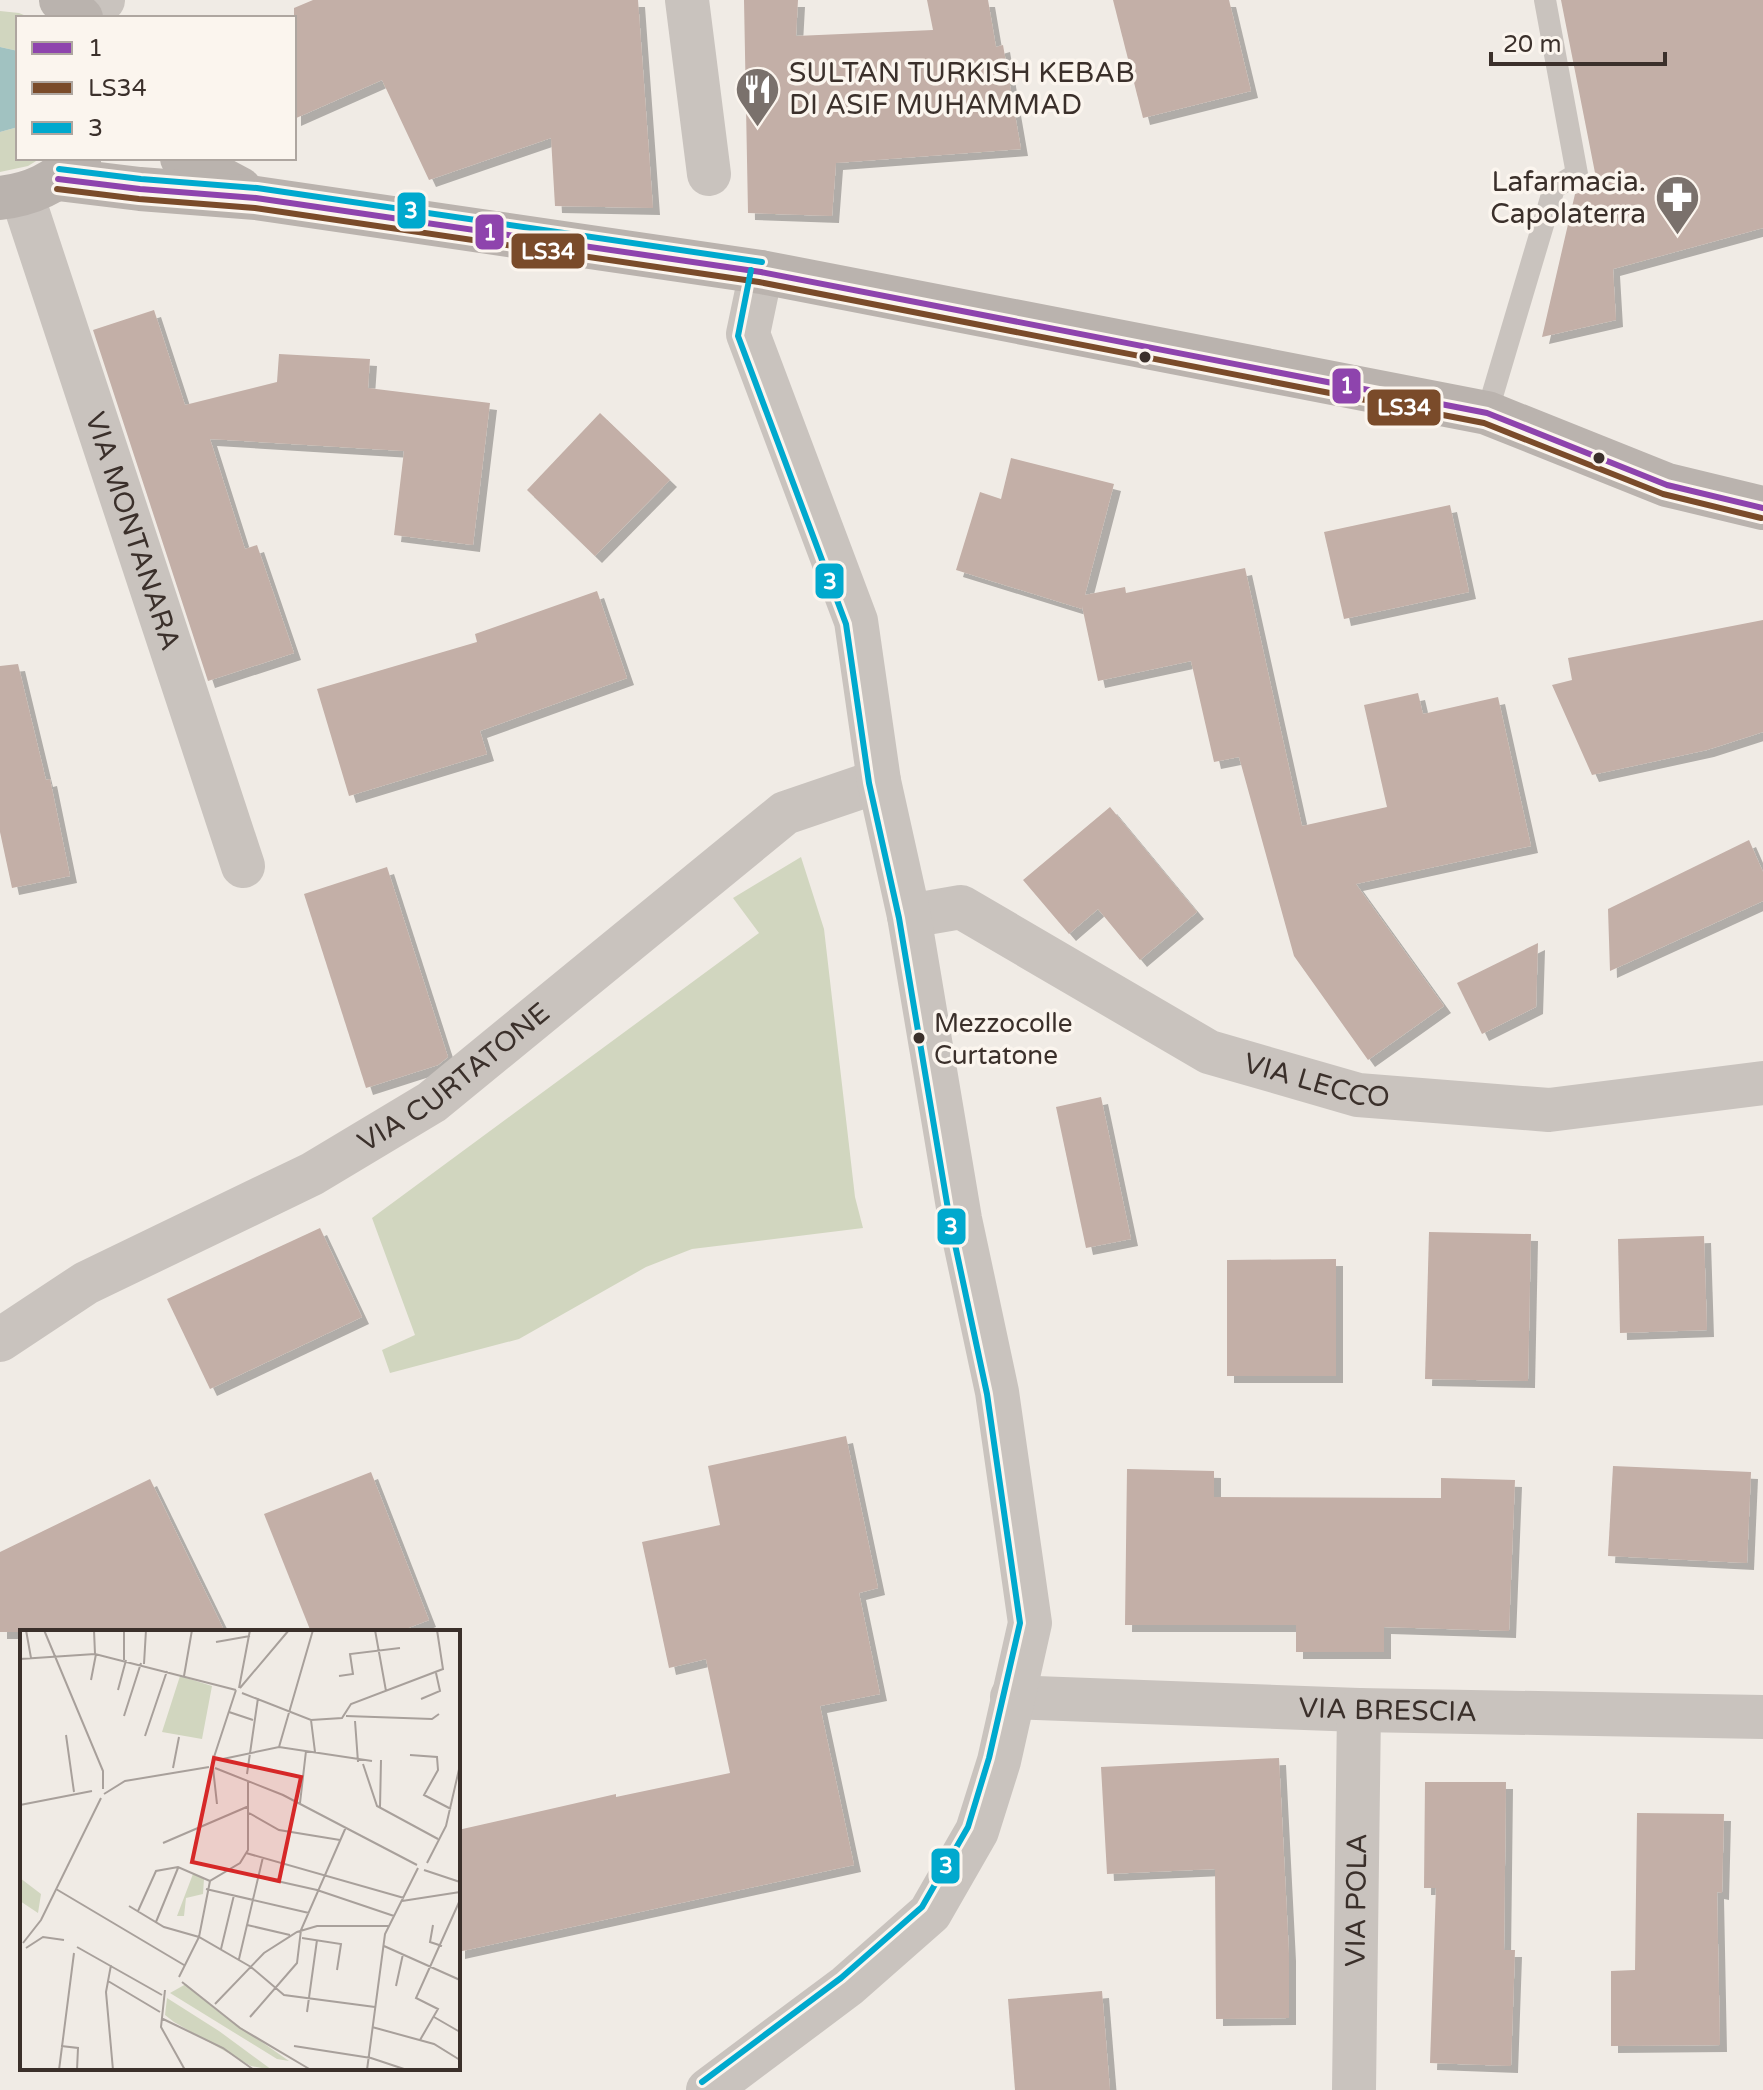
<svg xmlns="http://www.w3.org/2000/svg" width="1763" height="2090" font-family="'Varela Round',sans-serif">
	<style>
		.green { fill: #d1d6bf }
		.water { fill: #a1c2c1 }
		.building { fill: #c3afa7; filter: url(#shadow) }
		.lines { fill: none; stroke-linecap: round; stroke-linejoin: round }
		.service { stroke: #c9c3be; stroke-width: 22 }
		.minor { stroke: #c9c3be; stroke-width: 44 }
		.tertiary { stroke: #c9c3be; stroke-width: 44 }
		.secondary { stroke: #bab3ae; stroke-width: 44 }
		.bus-1-casing { stroke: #fbf5ee; stroke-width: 12 }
		.bus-2-casing { stroke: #fbf5ee; stroke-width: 12 }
		.bus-3-casing { stroke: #fbf5ee; stroke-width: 12 }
		.bus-1 { stroke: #8e44ad; stroke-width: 6 }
		.bus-2 { stroke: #7a4b2a; stroke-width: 6 }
		.bus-3 { stroke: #00a9ce; stroke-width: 6 }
		.bus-dot { fill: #3b302b; stroke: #fbf5ee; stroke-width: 3 }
		.labels { text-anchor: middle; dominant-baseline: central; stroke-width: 7; stroke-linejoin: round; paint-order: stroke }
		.bus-label { font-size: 26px; fill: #3b302b; stroke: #fbf5ee; text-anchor: start }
		.poi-label { font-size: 28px; fill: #3b302b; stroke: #fbf5ee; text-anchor: start }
		.street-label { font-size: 28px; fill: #3b302b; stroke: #fbf5ee }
		.inset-road { fill: none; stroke: #a8a09b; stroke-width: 2 }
		.view { fill: #d62828; fill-opacity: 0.15; stroke: #d62828; stroke-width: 4 }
		.inset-edge { fill: none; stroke: #3b302b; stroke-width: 4 }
		.line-badge { stroke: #fbf5ee; stroke-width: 3 }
		.badge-label { font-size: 22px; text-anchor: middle; font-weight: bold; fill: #fff }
	</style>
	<defs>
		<filter id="shadow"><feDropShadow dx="7" dy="7" stdDeviation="0" flood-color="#0004"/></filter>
	</defs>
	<rect width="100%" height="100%" fill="#f0ebe5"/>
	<g class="green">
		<path d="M0 11 19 13 31 18H18V51L0 47Z"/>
		<path d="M18 127V158H41L28 166 0 172V132Z"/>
		<path d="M801 857 824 929 855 1197 863 1228 692 1249 646 1267 519 1339 390 1373 382 1350 415 1335 372 1218 759 933 733 898Z"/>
	</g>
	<path class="water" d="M0 47 18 51V127L0 132Z"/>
	<g class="building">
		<path d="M313 0H638L653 208 555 206 551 138 429 180 382 80 294 119V8Z"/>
		<path d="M744 0H798L796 36 933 30 927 0H988L996 47 1003 45 1021 149 836 163 832 216 748 213Z"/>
		<path d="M1113 0H1229L1251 91 1143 118Z"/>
		<path d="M1561 0H1763V228L1613 269 1616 320 1542 337 1575 194 1598 188Z"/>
		<path d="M154 310 185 405 277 382 279 354 370 359 368 388 490 403 473 545 394 535 404 451 210 439 245 549 257 545 294 653 208 681 93 330Z"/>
		<path d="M600 413 670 480 595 556 527 490Z"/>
		<path d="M1011 458 1114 484 1085 595 1125 587 1126 593 1245 568 1302 826 1387 807 1364 705 1418 693 1423 714 1498 697 1531 846 1356 884 1444 1006 1368 1060 1294 956 1239 757 1214 762 1191 661 1098 681 1082 606V609L956 570 980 492 1001 499Z"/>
		<path d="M1450 505 1469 592 1344 619 1324 532Z"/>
		<path d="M597 591 627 678 480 731 487 754 349 796 317 689 477 642 475 634Z"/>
		<path d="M1763 620V732L1707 750 1592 775 1552 685 1572 680 1568 658Z"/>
		<path d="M18 664 46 780 50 779 70 876 12 888 0 832V666Z"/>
		<path d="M1110 807 1197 912 1140 960 1098 909 1069 934 1023 880Z"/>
		<path d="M1749 840 1763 872V901L1610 971 1608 909Z"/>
		<path d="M387 867 448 1057 438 1065 366 1088 304 894Z"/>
		<path d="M1538 943 1536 1007 1482 1034 1457 983Z"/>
		<path d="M1101 1097 1131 1239 1086 1248 1056 1107Z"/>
		<path d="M320 1228 362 1317 210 1389 167 1299Z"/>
		<path d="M1429 1232 1531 1234 1528 1381 1425 1379Z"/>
		<path d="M1704 1236 1707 1330 1620 1333 1618 1239Z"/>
		<path d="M1336 1259V1376H1227V1260Z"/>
		<path d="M846 1436 878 1588 859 1593 880 1694 820 1706 854 1865 458 1952V1830L616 1794V1797L730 1773 706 1659 669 1668 642 1542 720 1525 708 1466Z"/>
		<path d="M1613 1466 1751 1472 1747 1563 1608 1556Z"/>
		<path d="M1127 1469 1214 1471V1497L1441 1498V1478L1515 1480 1509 1631 1384 1627V1652H1296V1625H1125Z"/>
		<path d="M371 1472 429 1620 398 1632H311L264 1514Z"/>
		<path d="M150 1479 225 1632H0V1552Z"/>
		<path d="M1279 1758 1289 1954V2018L1216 2019 1215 1869 1107 1874 1101 1767Z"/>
		<path d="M1425 1782H1506L1504 1950H1515L1511 2066 1430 2063 1436 1888H1424Z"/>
		<path d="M1637 1813 1724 1814 1722 1893 1717 1892 1720 2045 1611 2046V1971L1635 1970Z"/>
		<path d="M1102 1991 1110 2090H1015L1008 1999Z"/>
	</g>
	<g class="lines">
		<path class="service" d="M1487 413 1554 188 1577 174 1545 0"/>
		<g class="minor">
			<path d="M687 0 709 174"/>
			<path d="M83 18 103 0"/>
			<path id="s1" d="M22 195 243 866"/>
			<path id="s2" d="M909 916 961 907 1209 1052 1358 1095 1549 1110 1763 1083"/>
			<path id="s3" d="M0 1340 86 1283 312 1174 432 1102 785 813 879 781"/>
			<path id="s4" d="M1012 1697 1359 1710 1763 1717"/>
			<path id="s5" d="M1354 2090 1359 1710"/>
		</g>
		<path class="tertiary" d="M708 2090 847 1986 930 1913 977 1831 999 1761 1030 1623 997 1392 960 1219 909 916 879 781 856 621 748 334 761 272"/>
		<g class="secondary">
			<path d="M61 0 81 18"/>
			<path d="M182 158 240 189"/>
			<path d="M58 179 140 189 256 198 761 272 1487 413 1667 485 1763 508"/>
			<path d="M0 198C33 194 54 183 79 161"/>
		</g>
		<defs>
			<path id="bus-1" d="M58 179 140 189 256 198 761 272 1487 413 1667 485 1763 508"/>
			<path id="bus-2" d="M57 189 139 199 255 208 759 282 1484 423 1663 494 1761 518"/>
			<g id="bus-3">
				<path d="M59 169 141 179 257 188 762 262"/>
				<path d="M702 2082 841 1978 922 1907 968 1827 989 1758 1020 1623 987 1394 950 1221 899 918 869 783 846 624 738 336 751 270"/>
			</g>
		</defs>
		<use href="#bus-1" class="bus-1-casing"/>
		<use href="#bus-2" class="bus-2-casing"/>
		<use href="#bus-3" class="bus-3-casing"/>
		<use href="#bus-1" class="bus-1"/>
		<use href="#bus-2" class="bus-2"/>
		<use href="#bus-3" class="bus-3"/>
	</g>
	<defs>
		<symbol id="restaurant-pin" viewBox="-11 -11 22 30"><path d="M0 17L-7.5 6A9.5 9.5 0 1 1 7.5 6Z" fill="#7a716c" stroke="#fbf5ee"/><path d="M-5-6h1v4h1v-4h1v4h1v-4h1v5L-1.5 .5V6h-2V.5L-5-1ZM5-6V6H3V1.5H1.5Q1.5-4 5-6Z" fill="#fff"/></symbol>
		<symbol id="pharmacy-pin" viewBox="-11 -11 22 30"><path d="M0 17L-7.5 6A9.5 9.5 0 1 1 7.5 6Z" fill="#7a716c" stroke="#fbf5ee"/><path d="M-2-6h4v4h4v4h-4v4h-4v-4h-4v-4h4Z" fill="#fff"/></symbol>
	</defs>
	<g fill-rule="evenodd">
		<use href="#restaurant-pin" x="732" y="64" width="51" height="69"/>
		<use href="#pharmacy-pin" x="1652" y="172" width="51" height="69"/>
	</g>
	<g class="bus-dot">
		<circle cx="1145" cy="357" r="7"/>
		<circle cx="1599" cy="458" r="7"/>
		<circle cx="919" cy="1038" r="7"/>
	</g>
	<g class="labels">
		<g class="bus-label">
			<text x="934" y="1023">Mezzocolle<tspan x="934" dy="32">Curtatone</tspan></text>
		</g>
		<g class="poi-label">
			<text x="789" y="73">SULTAN TURKISH KEBAB<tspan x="789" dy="32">DI ASIF MUHAMMAD</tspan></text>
			<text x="1646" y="182" text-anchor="end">Lafarmacia.<tspan x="1646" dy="32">Capolaterra</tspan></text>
		</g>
		<g class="street-label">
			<text stroke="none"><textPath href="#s1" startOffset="354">VIA MONTANARA</textPath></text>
			<text stroke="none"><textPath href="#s3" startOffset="526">VIA CURTATONE</textPath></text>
			<text stroke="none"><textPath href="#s2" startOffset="452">VIA LECCO</textPath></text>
			<text stroke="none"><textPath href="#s4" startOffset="376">VIA BRESCIA</textPath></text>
			<text stroke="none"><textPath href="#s5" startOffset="190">VIA POLA</textPath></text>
		</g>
	</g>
	<g transform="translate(20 1630)">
		<rect width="440" height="440" fill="#f0ebe5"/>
		<path d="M160 46 192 56 182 109 142 102ZM173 244 184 249 183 264 166 268 164 286H157ZM0 248 21 264 18 283 0 271ZM166 354 196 380 269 431 257 429 150 363ZM147 368 199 401 252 440 231 436 154 392 145 385Z" fill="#d1d6bf"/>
		<path class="inset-road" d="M6 0 11 28M24 0 83 141V159M74 0 75 24M355 0 366 61M196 12 230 6M0 29 75 24 216 60M104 30V0M124 34 126 0M164 46 172 0M319 46 333 44 330 24 380 18M71 50 76 24M219 58 230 0M220 58 269 0M98 60 106 30M222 63 291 90 322 88 331 74 423 39 417 0M401 69 420 61 416 43M209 82 233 90M104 86 121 33M326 86 412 89 419 84M291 90 295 122M335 91 338 132M46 105 54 162M125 106 147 41M259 117 293 0M390 125 417 127 418 140 404 165 431 179M194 127 216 60M198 130 259 117 352 131M343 134 357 176 418 209M153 138 159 107M193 138 197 174M195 138 263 165 397 235M227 144 238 68M84 164 105 151 189 137M280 173 286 121M0 175 72 161M360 178 361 130M229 183 259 200 320 210M143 213 229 176M226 223 384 268M407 233 426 196 440 135M404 240 440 252M239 247 297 260 374 286M36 259 164 335M186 259 289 283M382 271 440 262M109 276 144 297 179 307 231 337 264 365 355 377M118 281 136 241 158 237 190 251M136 292 158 238M227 295 270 305M413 295 410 312 422 316M282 308 321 314 317 340M3 313 21 290 81 168M364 316 440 350M57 317 142 365M6 318 23 307 44 310M201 319 214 265M219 329 243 227M91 335 86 362 93 440M159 347 179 307 190 251 220 233 228 220V152M88 351 140 382M162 352 220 398 291 440M376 356 383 324M145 360 141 397 165 440M195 374 244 323 277 302 297 296H369M287 382 297 310M230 387 277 333 281 300 326 197M414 387 440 402M141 388 203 418 234 440M352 397 414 414 440 430M400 410 418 379 396 368 440 270M41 416 58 418 57 440M274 416 351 428 387 440M39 440 54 323M347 440 365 304 398 238"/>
		<path class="view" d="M194 128 281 147 259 251 172 232Z"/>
		<rect width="440" height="440" class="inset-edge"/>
	</g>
	<g class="line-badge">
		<rect x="396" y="191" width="31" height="39" rx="8" fill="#00a9ce"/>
		<rect x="474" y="213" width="31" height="38" rx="8" fill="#8e44ad"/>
		<rect x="510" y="232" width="76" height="38" rx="8" fill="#7a4b2a"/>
		<rect x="1331" y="367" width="31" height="38" rx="8" fill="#8e44ad"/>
		<rect x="1366" y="388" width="76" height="39" rx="8" fill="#7a4b2a"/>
		<rect x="814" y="562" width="31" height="38" rx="8" fill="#00a9ce"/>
		<rect x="936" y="1207" width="31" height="39" rx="8" fill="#00a9ce"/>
		<rect x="930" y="1847" width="31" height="38" rx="8" fill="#00a9ce"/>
	</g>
	<g class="badge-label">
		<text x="411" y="218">3</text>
		<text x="490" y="240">1</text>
		<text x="548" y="259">LS34</text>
		<text x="1347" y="393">1</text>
		<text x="1404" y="415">LS34</text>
		<text x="830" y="589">3</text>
		<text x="951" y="1234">3</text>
		<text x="946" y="1873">3</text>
	</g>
	<rect x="16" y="16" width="280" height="144" fill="#fbf5ee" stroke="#aea6a0" stroke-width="2"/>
	<rect x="32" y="42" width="40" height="12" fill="#8e44ad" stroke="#aea6a0" stroke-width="2"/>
	<text x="88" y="56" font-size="24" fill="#3b302b">1</text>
	<rect x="32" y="82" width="40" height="12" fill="#7a4b2a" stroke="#aea6a0" stroke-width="2"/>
	<text x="88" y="96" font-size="24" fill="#3b302b">LS34</text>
	<rect x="32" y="122" width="40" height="12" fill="#00a9ce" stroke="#aea6a0" stroke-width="2"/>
	<text x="88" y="136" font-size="24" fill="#3b302b">3</text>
	<path d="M1491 52v12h174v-12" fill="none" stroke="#3b302b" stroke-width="4"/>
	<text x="1503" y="52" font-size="24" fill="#3b302b" stroke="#fbf5ee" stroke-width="6" paint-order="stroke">20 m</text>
</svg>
